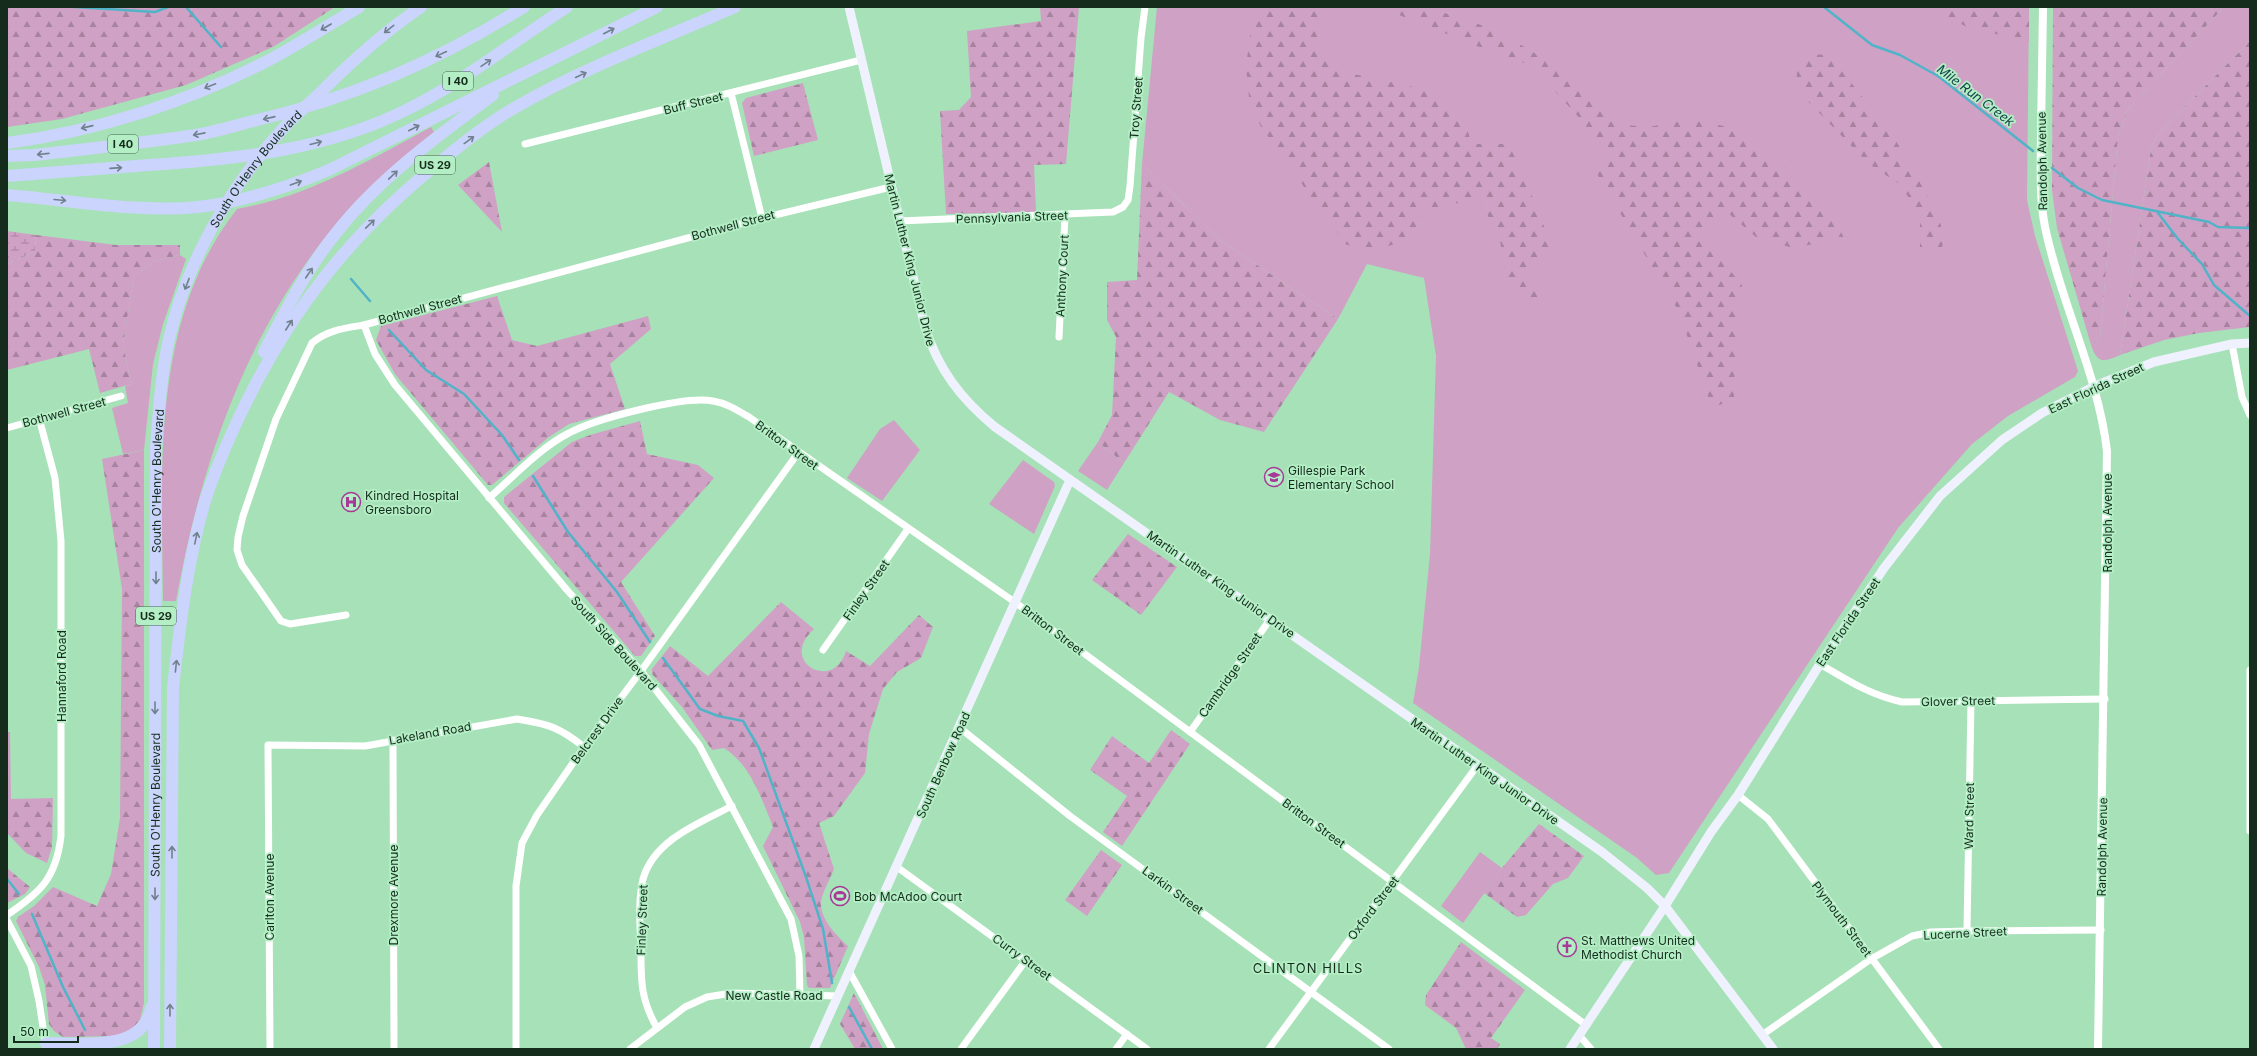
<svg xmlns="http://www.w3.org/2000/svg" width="2257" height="1056" font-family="Inter,sans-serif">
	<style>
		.grass { fill: #cfa1c5 }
		.forest { fill: url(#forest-firs) }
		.wetland { fill: url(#wetland-marsh) }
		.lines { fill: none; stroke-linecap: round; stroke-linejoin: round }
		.stream { stroke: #50b3c8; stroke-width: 2.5 }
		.minor { stroke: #fff; stroke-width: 7 }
		.tertiary { stroke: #fff; stroke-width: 8 }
		.secondary { stroke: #eff2fe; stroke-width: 9 }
		.motorway { stroke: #cad4fc; stroke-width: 12 }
		.oneway { stroke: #70808c }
		.labels { text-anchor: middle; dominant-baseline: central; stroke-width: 3.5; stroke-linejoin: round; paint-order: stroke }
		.shield { fill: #b4eec5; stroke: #45664f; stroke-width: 1 }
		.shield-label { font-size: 11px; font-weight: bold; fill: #152c1d }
		.street-label { font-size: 12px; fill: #152c1d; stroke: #b4eec5 }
		.poi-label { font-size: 12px; fill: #152c1d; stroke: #b4eec5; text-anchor: start }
		.water-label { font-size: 13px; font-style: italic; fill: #0f3d46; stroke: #b4eec5 }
		.neighbourhood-label { font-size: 13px; letter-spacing: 1px; fill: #152c1d; stroke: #b4eec5 }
	</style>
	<defs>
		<pattern id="forest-firs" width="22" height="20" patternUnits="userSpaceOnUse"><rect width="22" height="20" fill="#cfa1c5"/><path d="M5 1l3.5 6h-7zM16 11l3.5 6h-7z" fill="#a7839f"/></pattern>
		<pattern id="wetland-marsh" width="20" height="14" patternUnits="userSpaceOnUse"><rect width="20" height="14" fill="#cfa1c5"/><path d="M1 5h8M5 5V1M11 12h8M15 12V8" fill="none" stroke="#a7839f"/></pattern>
	</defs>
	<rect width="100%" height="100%" fill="#a7e1b8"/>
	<g class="grass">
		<path d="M1157 7H2029L2027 200 2035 236 2078 371 2075 377 2008 416 1972 444 1898 528 1669 873 1656 875 1637 858 1413 703 1419 667 1430 554 1436 356 1424 278 1367 264 1338 319 1221 241 1142 164Z"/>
		<path d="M2224 7H2250V41L2158 134 2151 149 2120 355C2103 363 2097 363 2091 345L2100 337 2118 137 2128 109Z"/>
		<path d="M431 127 434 132C388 169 343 211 309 259 236 360 198 480 176 601H163C162 469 150 320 237 209 307 197 370 160 431 127Z"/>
		<path d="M180 255 186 259 163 324 153 364 144 450 123 454 112 408 128 403 125 386 131 384 123 344 134 276 155 261Z"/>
		<path d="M894 420 920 450 882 501 847 478 880 429Z"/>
		<path d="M1098 442 1124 463 1107 490 1078 471Z"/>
		<path d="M1023 460 1054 482 1055 486 1034 534 989 504Z"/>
		<path d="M1480 852 1502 868 1463 923 1441 906Z"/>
	</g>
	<g class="forest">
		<path d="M7 7H335L273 47 186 85 62 119 7 127Z"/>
		<path d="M1040 7H1079L1066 164 1034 165 1036 212 946 214 940 111 959 110 971 97 967 31 1041 21Z"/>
		<path d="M1254 7H1322L1323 10 1316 48 1340 71 1427 90 1443 102 1466 126 1472 144H1508L1523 173 1551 244 1543 259 1528 272 1540 299 1528 308 1506 275 1499 235 1478 199 1423 210 1415 238 1368 252 1345 244 1261 127 1249 97 1246 66Z"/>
		<path d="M1379 7H1427L1496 30 1541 57 1614 124 1648 127 1695 119 1727 127 1785 167 1830 210 1844 238 1793 248 1756 237 1728 213 1701 235 1742 285 1735 354 1734 399 1712 408 1679 312 1597 174 1605 156 1584 123 1532 66 1482 48Z"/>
		<path d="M1929 7H2029V42L1967 27Z"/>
		<path d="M2053 7H2224L2128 109 2118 137 2100 337 2091 345 2057 228 2052 190Z"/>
		<path d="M2250 41V327L2199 333 2164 340 2120 355 2151 149 2158 134Z"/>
		<path d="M1811 54 1829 55 1892 134 1922 186 1939 219 1944 236 1941 254 1920 249V217L1901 185 1869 164 1796 89 1797 71Z"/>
		<path d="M803 83 818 140 754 156 742 103 746 98Z"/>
		<path d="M489 162 502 232 458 185Z"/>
		<path d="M1142 164 1221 241 1338 319 1264 432 1220 420 1169 392 1124 463 1098 442 1112 415 1116 337 1107 320V282L1137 280Z"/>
		<path d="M36 235 116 245H180V255L155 261 134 276 123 344 131 384 100 393 89 349 7 370V264L35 252Z"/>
		<path d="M497 296 512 340 537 346 648 316 651 329 610 364 625 409 569 424 549 437 492 485H488L395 374 376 340 381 326Z"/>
		<path d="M640 421 647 454 698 465 714 478 621 582 655 636 641 656H635L504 503V497L572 442 590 435Z"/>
		<path d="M144 450V1003L140 1020 131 1030 119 1036 63 1037 54 1031 49 1024 45 985 39 967 16 921 18 917 34 906 53 887 97 906 111 874 120 818 122 589 102 459Z"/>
		<path d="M1128 534 1177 567 1141 615 1092 580Z"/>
		<path d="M781 602 814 629C777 662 834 693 846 651L870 666 919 615 933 627 921 658 897 672 883 689 869 734 865 773 834 816 819 823 834 869C830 879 823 891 821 901 819 918 837 936 848 946L830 988H809L807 985 804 937 800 922 763 846 773 827C762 799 750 764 724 748L712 750 682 707 652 674V669L670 646 708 676Z"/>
		<path d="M1171 730 1190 744 1122 846 1103 832 1127 796 1090 770 1112 736 1149 763Z"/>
		<path d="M7 732H10L11 799 53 798 52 847 47 863 26 853 7 833Z"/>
		<path d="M1539 824 1584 856 1568 878 1553 884 1526 915 1517 917 1484 893 1502 868Z"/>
		<path d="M1101 850 1122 865 1087 916 1065 900Z"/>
		<path d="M7 868 30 887 25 894 7 903Z"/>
		<path d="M1461 942 1525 990 1491 1038 1500 1044 1497 1049H1466L1456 1028 1425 1005 1426 995Z"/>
		<path d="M854 993 883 1049H855L840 1024Z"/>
	</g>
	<path class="wetland" d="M7 231 36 235 35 252 7 264Z"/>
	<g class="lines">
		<g class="stream">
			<path d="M75 7 155 12 168 7"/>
			<path d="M186 7 221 47"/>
			<path d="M1824 7 1872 45 1900 55 1938 76 2033 151"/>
			<path d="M2052 168 2078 188 2102 200 2209 222 2218 227 2250 228"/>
			<path d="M2158 213 2178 239 2202 264 2214 285 2250 316"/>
			<path d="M351 279 370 301"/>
			<path d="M389 330 426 370 464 394 502 435 519 460"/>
			<path d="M533 476 568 532 617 592 650 642"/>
			<path d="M663 658 700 709 718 716 743 721 759 748 806 877 823 929 832 983"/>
			<path d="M7 879 19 894"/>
			<path d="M32 914 63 987 85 1030"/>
			<path d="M849 1007 872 1049"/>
		</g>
		<g class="minor">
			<path d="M731 93 762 218"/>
			<path d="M525 144 861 60"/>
			<path d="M899 221 1113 212 1123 207 1128 200 1130 186 1141 38 1145 7"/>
			<path d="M364 325 375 354 395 385 567 590 641 671 699 745 791 919 799 956 800 995"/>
			<path d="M1059 337 1065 215"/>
			<path d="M2232 344 2242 397 2250 415"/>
			<path d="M7 428 121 396"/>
			<path d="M489 498C513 477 541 447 569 433 595 419 685 395 713 401 726 403 737 410 749 417L1016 603 1586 1025"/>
			<path d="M346 615 290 624 281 621 242 565 237 550 238 537 243 516 276 419 312 343C327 330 345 328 364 325L762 218 891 187"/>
			<path d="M823 650 908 529"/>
			<path d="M1820 664C1849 681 1870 695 1902 702L2105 699"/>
			<path d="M2250 670V831"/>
			<path d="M960 728 1070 816 1389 1049"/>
			<path d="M1190 732 1271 618"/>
			<path d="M393 740 394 1049"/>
			<path d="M1738 795 1768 819 1939 1049"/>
			<path d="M897 867 1147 1049"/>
			<path d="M7 915C41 892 56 878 61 836V541L55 478 39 418"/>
			<path d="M7 920 31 966 39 1001 46 1047"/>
			<path d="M1967 931 1971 701"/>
			<path d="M849 971 892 1049"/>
			<path d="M657 1028C640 998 641 980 641 946 640 925 638 900 643 879 654 840 699 823 732 806"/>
			<path d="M1579 1035 1591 1049"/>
			<path d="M1762 1035 1871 959 1912 936 1931 932 1967 931 2101 930"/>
			<path d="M270 1049 268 745 365 746 517 719C548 724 559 727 584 747"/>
			<path d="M516 1049V886L522 843 537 815 584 747 641 671 798 453"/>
			<path d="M630 1049 685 1007 707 997 732 993 838 996"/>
			<path d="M961 1049 1026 960"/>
			<path d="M1116 1049 1127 1034"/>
			<path d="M1269 1049 1477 766"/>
		</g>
		<path class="tertiary" d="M2043 7C2042 48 2042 90 2041 131 2041 163 2039 196 2045 227 2061 304 2098 374 2107 451L2098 1049"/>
		<g class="secondary">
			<path d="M849 7 925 327C938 369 961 399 995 427L1602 852 1647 888 1665 906 1773 1049"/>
			<path d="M814 1049 1070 480"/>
			<path d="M1570 1049 1665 906 1711 832 1738 795 1820 664 1884 568 1940 496 2002 440 2042 413 2095 386 2154 362 2232 344 2250 343"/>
		</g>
		<g class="motorway">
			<path d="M7 143C98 131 191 101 273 58 302 42 331 24 359 7"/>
			<path d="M7 156 34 155C88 149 142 143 196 135 214 132 231 127 249 122 350 99 436 62 524 7"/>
			<path d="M7 176C54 172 101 169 149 165 238 159 328 150 410 108 466 80 514 41 567 7"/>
			<path d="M7 195C68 200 137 213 198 207 244 202 288 187 329 170L657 7"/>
			<path d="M264 352C285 311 307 269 336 233 379 178 438 136 493 95"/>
			<path d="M46 1043C80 1043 143 1053 151 1008"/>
			<path id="s1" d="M154 1049 156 447C159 410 161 374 169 339 186 264 228 190 279 133 292 118 308 105 322 91 353 60 384 32 421 7"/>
			<path d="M170 1049 173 688C180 625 187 562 205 501 215 470 229 438 243 409 293 305 356 228 446 157 468 139 491 121 516 107 585 67 662 39 735 7"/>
		</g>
	</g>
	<defs><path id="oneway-shaft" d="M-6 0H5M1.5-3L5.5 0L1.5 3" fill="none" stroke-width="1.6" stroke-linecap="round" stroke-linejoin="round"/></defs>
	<g class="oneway">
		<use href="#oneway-shaft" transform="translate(326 27) rotate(150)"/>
		<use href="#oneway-shaft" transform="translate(389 29) rotate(142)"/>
		<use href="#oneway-shaft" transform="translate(609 31) rotate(-27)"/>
		<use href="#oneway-shaft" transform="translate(441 54) rotate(155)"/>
		<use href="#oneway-shaft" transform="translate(486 63) rotate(-34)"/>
		<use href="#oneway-shaft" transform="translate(581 75) rotate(-25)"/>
		<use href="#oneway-shaft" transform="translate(210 86) rotate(158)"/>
		<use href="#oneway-shaft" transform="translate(269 118) rotate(167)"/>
		<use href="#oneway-shaft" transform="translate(87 127) rotate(167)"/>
		<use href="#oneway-shaft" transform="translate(414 128) rotate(-27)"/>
		<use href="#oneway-shaft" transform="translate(199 134) rotate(169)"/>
		<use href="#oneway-shaft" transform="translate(469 140) rotate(-36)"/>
		<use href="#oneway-shaft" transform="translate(316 143) rotate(-15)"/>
		<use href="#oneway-shaft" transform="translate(43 154) rotate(174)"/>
		<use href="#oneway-shaft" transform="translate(116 168) rotate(-4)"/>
		<use href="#oneway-shaft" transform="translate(393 175) rotate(-44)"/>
		<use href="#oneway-shaft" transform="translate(296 183) rotate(-20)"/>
		<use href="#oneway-shaft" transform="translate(60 200) rotate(5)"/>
		<use href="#oneway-shaft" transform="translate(370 224) rotate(-44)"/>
		<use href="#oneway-shaft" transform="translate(309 273) rotate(-56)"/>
		<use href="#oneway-shaft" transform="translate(187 284) rotate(111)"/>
		<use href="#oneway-shaft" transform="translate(289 325) rotate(-57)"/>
		<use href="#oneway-shaft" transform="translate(196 538) rotate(-78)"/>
		<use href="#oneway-shaft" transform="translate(156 578) rotate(90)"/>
		<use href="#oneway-shaft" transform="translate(176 666) rotate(-84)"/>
		<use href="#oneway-shaft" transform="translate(155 708) rotate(90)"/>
		<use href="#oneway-shaft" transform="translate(172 852) rotate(-90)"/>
		<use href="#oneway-shaft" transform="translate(155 894) rotate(90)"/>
		<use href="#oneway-shaft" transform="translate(170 1010) rotate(-90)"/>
	</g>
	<defs>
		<symbol id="school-ring" viewBox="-11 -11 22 22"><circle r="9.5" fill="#b4eec5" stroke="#a73998" stroke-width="1.5"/><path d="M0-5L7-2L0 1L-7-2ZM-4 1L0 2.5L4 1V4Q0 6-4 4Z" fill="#a73998"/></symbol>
		<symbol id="hospital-ring" viewBox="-11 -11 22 22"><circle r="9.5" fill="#b4eec5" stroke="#a73998" stroke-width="1.5"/><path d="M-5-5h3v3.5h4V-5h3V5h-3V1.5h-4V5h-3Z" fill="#a73998"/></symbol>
		<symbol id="stadium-ring" viewBox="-11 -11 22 22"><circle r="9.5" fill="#b4eec5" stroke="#a73998" stroke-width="1.5"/><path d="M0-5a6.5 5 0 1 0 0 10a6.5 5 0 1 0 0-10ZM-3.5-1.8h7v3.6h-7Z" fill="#a73998"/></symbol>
		<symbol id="church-ring" viewBox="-11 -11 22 22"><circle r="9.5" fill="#b4eec5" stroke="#a73998" stroke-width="1.5"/><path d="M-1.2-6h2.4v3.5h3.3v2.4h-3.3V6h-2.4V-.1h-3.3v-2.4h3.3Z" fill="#a73998"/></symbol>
	</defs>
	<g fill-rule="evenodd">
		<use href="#school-ring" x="1263" y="466" width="22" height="22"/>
		<use href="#hospital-ring" x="340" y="491" width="22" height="22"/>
		<use href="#stadium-ring" x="829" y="885" width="22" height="22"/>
		<use href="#church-ring" x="1556" y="936" width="22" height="22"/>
	</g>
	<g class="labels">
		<g class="shield">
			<rect x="443" y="72" width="30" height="18" rx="3"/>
			<rect x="108" y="135" width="30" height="18" rx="3"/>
			<rect x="415" y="156" width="40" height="18" rx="3"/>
			<rect x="136" y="607" width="40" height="18" rx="3"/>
		</g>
		<g class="shield-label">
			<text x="458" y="81">I 40</text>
			<text x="123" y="144">I 40</text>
			<text x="435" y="165">US 29</text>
			<text x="156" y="616">US 29</text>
		</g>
		<g class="street-label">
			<text transform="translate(693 103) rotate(-14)">Buff Street</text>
			<text transform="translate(1136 108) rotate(-86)">Troy Street</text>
			<text transform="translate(2042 161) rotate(-91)">Randolph Avenue</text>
			<text stroke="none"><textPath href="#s1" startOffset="904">South O'Henry Boulevard</textPath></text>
			<text transform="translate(1012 217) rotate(-2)">Pennsylvania Street</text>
			<text transform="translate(733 225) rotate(-15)">Bothwell Street</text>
			<text transform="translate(910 260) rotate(76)">Martin Luther King Junior Drive</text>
			<text transform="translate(1062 276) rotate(-87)">Anthony Court</text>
			<text transform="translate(420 309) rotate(-15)">Bothwell Street</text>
			<text transform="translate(2096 388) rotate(-25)">East Florida Street</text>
			<text transform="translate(64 412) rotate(-15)">Bothwell Street</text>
			<text transform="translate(787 445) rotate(36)">Britton Street</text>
			<text stroke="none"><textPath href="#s1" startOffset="568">South O'Henry Boulevard</textPath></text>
			<text transform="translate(2107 523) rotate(-90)">Randolph Avenue</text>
			<text transform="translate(1221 584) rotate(35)">Martin Luther King Junior Drive</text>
			<text transform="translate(866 590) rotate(-55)">Finley Street</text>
			<text transform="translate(1848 622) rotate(-56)">East Florida Street</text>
			<text transform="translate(1053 630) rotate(37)">Britton Street</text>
			<text transform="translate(614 643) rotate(48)">South Side Boulevard</text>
			<text transform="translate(1230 675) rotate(-55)">Cambridge Street</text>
			<text transform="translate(61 676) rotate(-90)">Hannaford Road</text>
			<text transform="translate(1958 701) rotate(-1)">Glover Street</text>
			<text transform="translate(597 730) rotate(-54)">Belcrest Drive</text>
			<text transform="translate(430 733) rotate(-10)">Lakeland Road</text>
			<text transform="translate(943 765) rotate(-66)">South Benbow Road</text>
			<text transform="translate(1485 771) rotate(35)">Martin Luther King Junior Drive</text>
			<text stroke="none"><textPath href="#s1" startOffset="244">South O'Henry Boulevard</textPath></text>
			<text transform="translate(1969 816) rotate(-89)">Ward Street</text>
			<text transform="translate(1314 823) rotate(36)">Britton Street</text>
			<text transform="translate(2102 847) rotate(-89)">Randolph Avenue</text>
			<text transform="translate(1173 890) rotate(36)">Larkin Street</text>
			<text transform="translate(393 895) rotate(-90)">Drexmore Avenue</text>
			<text transform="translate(269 897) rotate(-90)">Carlton Avenue</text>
			<text transform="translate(1373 908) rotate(-53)">Oxford Street</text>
			<text transform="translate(1842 919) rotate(53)">Plymouth Street</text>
			<text transform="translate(642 920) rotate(-88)">Finley Street</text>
			<text transform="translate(1965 933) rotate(-3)">Lucerne Street</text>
			<text transform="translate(1022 957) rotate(36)">Curry Street</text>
			<text x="774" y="995">New Castle Road</text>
		</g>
		<g class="poi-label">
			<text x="1288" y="470">Gillespie Park<tspan x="1288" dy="14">Elementary School</tspan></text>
			<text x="365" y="495">Kindred Hospital<tspan x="365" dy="14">Greensboro</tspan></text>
			<text x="854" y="896">Bob McAdoo Court</text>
			<text x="1581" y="940">St. Matthews United<tspan x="1581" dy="14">Methodist Church</tspan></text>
		</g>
		<g class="water-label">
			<text transform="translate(1976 95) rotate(37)">Mile Run Creek</text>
		</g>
		<g class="neighbourhood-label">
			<text x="1308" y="968">CLINTON HILLS</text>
		</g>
	</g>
	<rect width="2257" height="1056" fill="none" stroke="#152c1d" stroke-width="16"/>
	<path d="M14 1036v6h64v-6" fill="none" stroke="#152c1d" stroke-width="2"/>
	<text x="20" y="1036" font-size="12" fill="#152c1d" stroke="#b4eec5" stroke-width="3" paint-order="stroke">50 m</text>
</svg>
